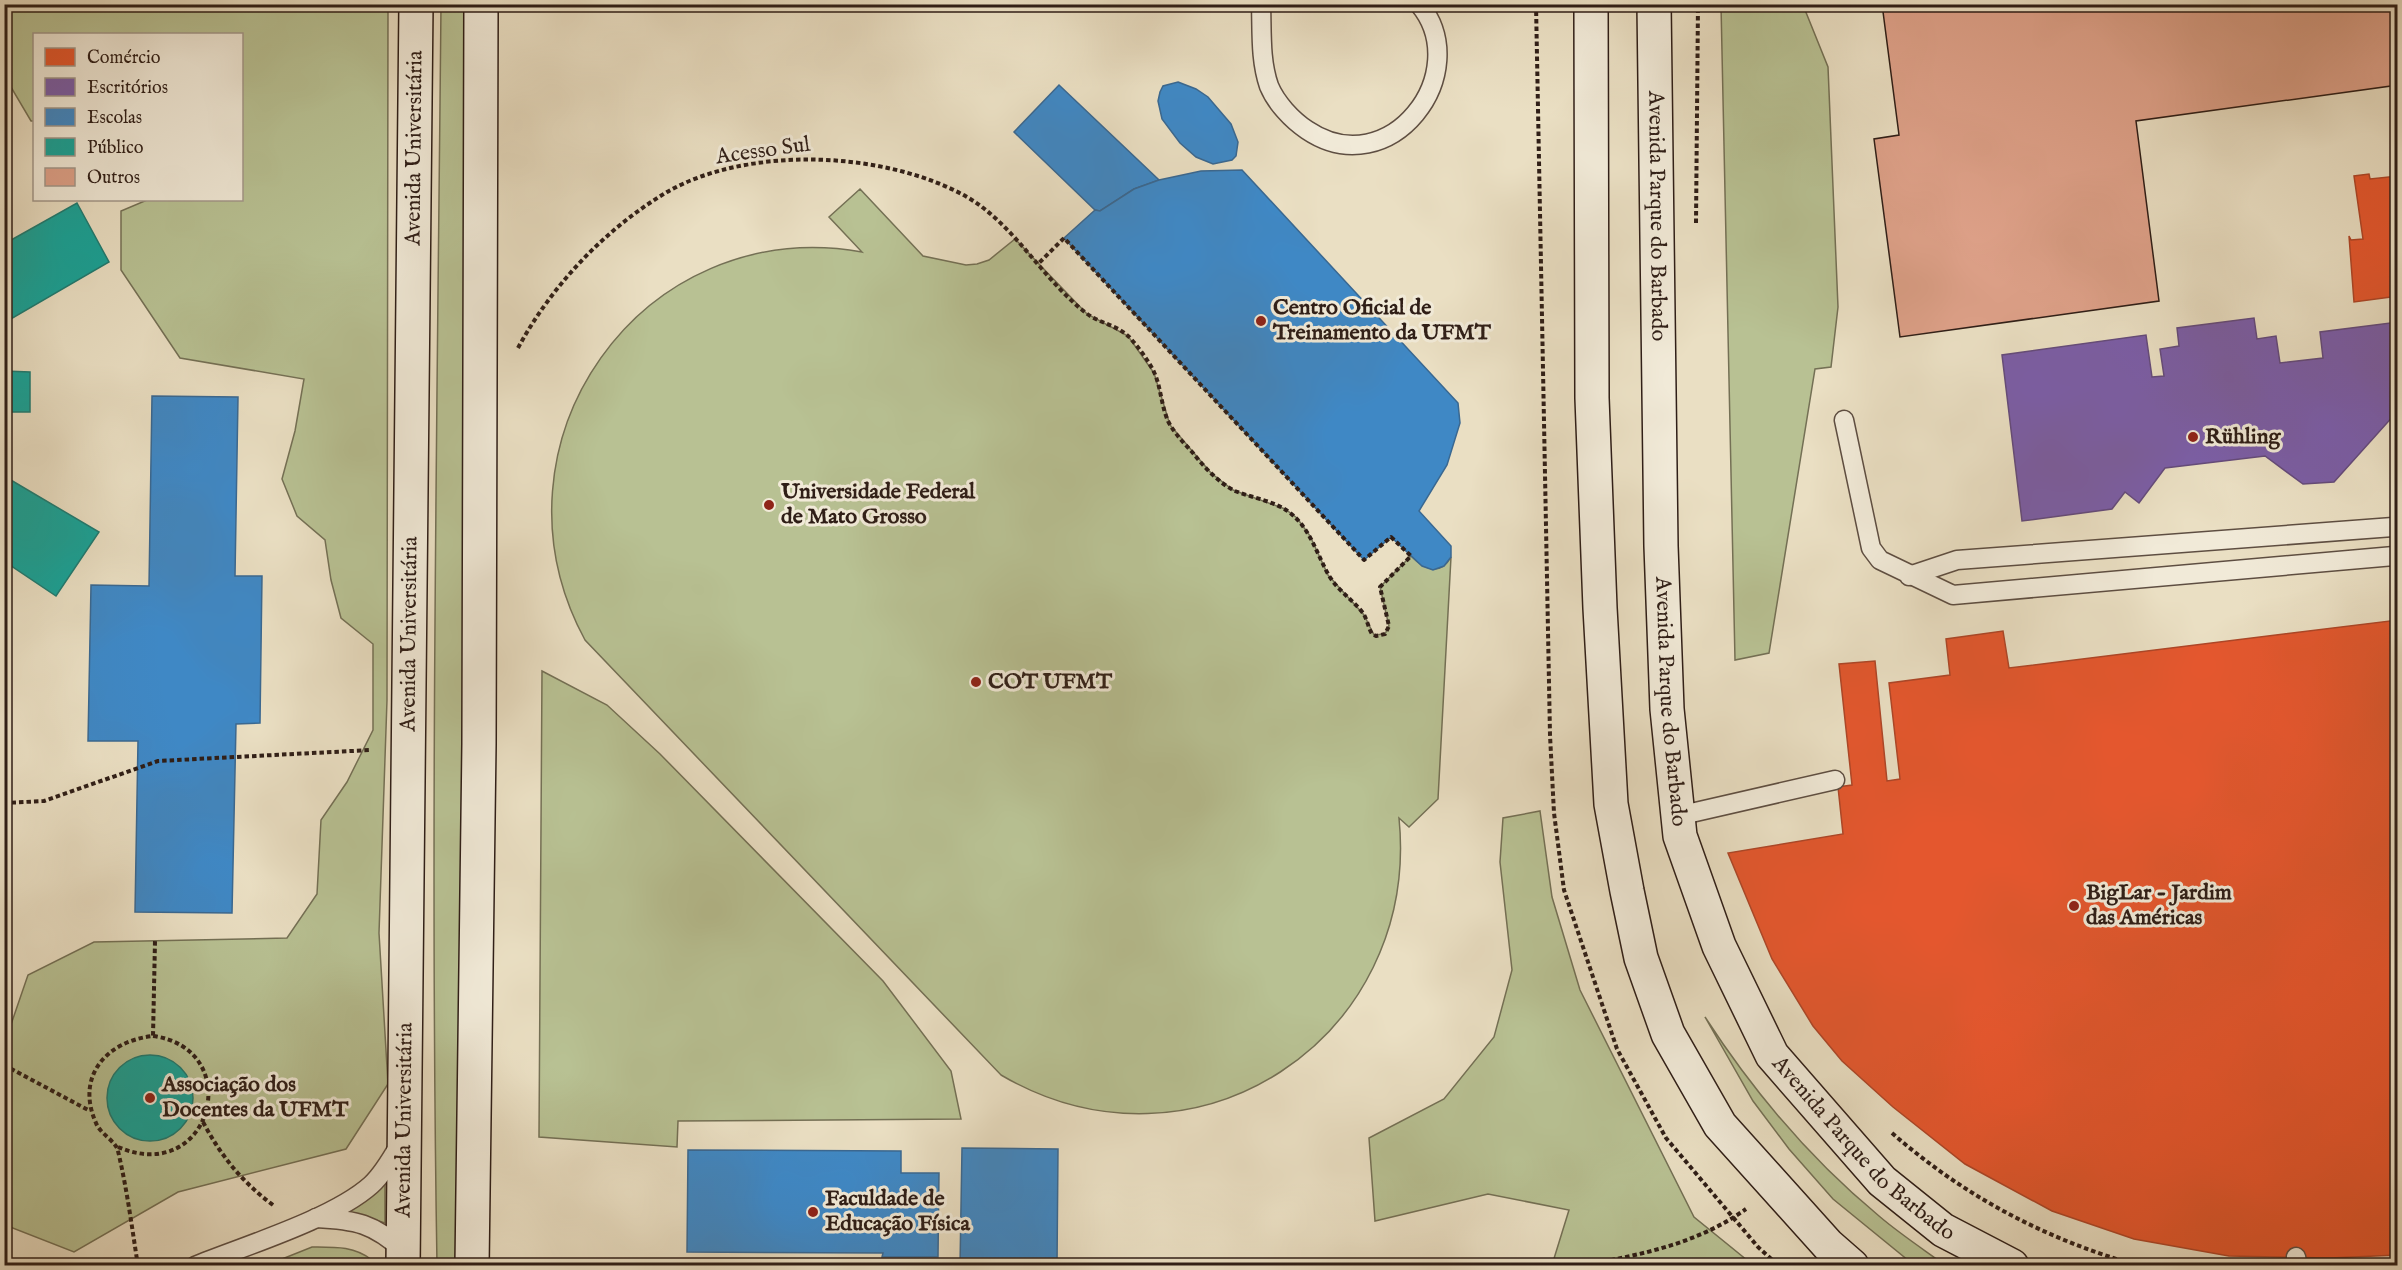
<svg xmlns="http://www.w3.org/2000/svg" width="2402" height="1270" font-family="'IM FELL English',serif">
	<style>
		.green { fill: #b8c193; stroke: #747055; stroke-width: 1.5 }
		.shops { fill: #e4572e; stroke: #ae4627; stroke-width: 1.5 }
		.offices { fill: #7b5ea7; stroke: #644b7c; stroke-width: 1.5 }
		.schools { fill: #3f88c5; stroke: #3a6891; stroke-width: 1.5 }
		.public { fill: #17a398; stroke: #1e7b71; stroke-width: 1.5 }
		.building { fill: #dea189; stroke: #2f1e17; stroke-width: 1.5 }
		.lines { fill: none; stroke-linecap: round; stroke-linejoin: round }
		.lane-casing { stroke: #5e4e42; stroke-width: 21 }
		.secondary-casing { stroke: #2f1e17; stroke-width: 36 }
		.path { stroke: #2f1e17; stroke-width: 4; stroke-dasharray: 4.5 3; stroke-linecap: butt }
		.lane { stroke: #f1ead8; stroke-width: 18 }
		.secondary { stroke: #f1ead8; stroke-width: 33 }
		.poi-dot { fill: #8f2418; stroke: #f1ead8; stroke-width: 2 }
		.labels { text-anchor: middle; dominant-baseline: central; stroke-width: 6; stroke-linejoin: round; paint-order: stroke }
		.street-label { font-size: 22px; fill: #2f1e17; stroke: #f1ead8 }
		.poi-label { font-size: 22px; font-weight: bold; fill: #2f1e17; stroke: #f1ead8; text-anchor: start }
	</style>
	<rect width="100%" height="100%" fill="#eadfc3"/>
	<filter id="stains"><feTurbulence type="fractalNoise" baseFrequency=".00333" numOctaves="4"/><feColorMatrix values="0 0 0 0 .2 0 0 0 0 .09 0 0 0 0 .02 0 0 0 .5 -.17"/></filter>
	<radialGradient id="worn" r=".72"><stop offset=".6" stop-color="#630" stop-opacity="0"/><stop offset="1" stop-color="#630" stop-opacity=".3"/></radialGradient>
	<g class="green">
		<path d="M474 4 460 1265H437C430 845 437 425 441 5Z"/>
		<path d="M4 5H388L387 700 379 933 388 1084 346 1149 178 1192 74 1252 5 1225V1042L28 975 94 942 287 938 317 894 321 820 347 782 373 730V644L341 618 331 580 325 540 297 516 282 479 295 431 304 379 180 358 121 270V211L147 200H242V34H34V121H31L5 77Z"/>
		<path d="M1721 5H1803L1828 67 1838 307 1831 367 1815 369 1769 653 1735 660Z"/>
		<path d="M860 189 923 256 966 265 977 264 989 260 1015 239 1087 314 1128 336 1154 373 1170 425 1211 473 1233 490 1285 509 1297 518 1310 536 1328 575 1364 615 1374 635 1385 634 1389 626 1380 587 1411 556C1424 569 1440 577 1451 557L1438 799 1409 827 1399 818C1421 1039 1194 1188 1001 1075L585 640C479 444 641 213 862 252L829 217Z"/>
		<path d="M542 671 607 705 660 754 883 981 951 1071 961 1119 678 1121 677 1147 539 1137Z"/>
		<path d="M1540 811 1552 897 1580 990 1694 1217 1753 1265H1552L1569 1210 1488 1194 1375 1221 1369 1138 1444 1099 1494 1037 1512 970 1500 862 1503 818Z"/>
		<path d="M1705 1017C1753 1091 1810 1159 1879 1216 1900 1234 1923 1249 1945 1265H1914L1833 1199 1789 1149 1753 1101Z"/>
		<path d="M385 1178V1223L357 1214 341 1213Z"/>
		<path d="M312 1247C335 1247 354 1246 372 1260V1265H267Z"/>
	</g>
	<g class="shops">
		<path d="M2369 174 2370 179 2398 176V296L2354 302 2349 236 2351 240 2363 239 2354 176Z"/>
		<path d="M2398 620V1255L2330 1258 2229 1256 2134 1239 2052 1211 1965 1164 1893 1107 1842 1061 1813 1026 1772 959 1728 853 1843 834 1838 787 1852 785 1839 664 1875 661 1887 781 1900 779 1889 683 1950 675 1946 639 2003 631 2009 668Z"/>
	</g>
	<path class="offices" d="M2254 318 2257 339 2276 336 2280 363 2323 358 2320 332 2398 322V417L2395 414 2334 482 2303 484 2265 456 2165 468 2139 503 2125 492 2112 509 2022 521 2002 355 2146 335 2152 377 2164 376 2160 349 2179 346 2177 328Z"/>
	<g class="schools">
		<path d="M1178 82 1196 89 1208 97 1231 124 1238 142 1236 156 1232 160 1213 164 1196 157 1180 143 1162 119 1158 101 1160 92 1163 86Z"/>
		<path d="M1059 85 1159 180 1134 189 1100 211 1095 210 1014 132Z"/>
		<path d="M1242 170 1458 403 1460 423 1447 465 1419 511 1451 546V557L1444 566 1433 570 1422 566 1391 537 1364 560 1064 238 1095 210 1100 211 1134 189 1159 180 1201 171Z"/>
		<path d="M152 396 238 397 235 576H262L260 723 236 724 232 913 135 912 138 741H88L91 585 149 586Z"/>
		<path d="M962 1148 1058 1149 1057 1266H960Z"/>
		<path d="M688 1150 901 1151V1173H939L938 1257H882L883 1253 687 1252Z"/>
	</g>
	<g class="public">
		<path d="M77 203 109 262 4 323V244Z"/>
		<path d="M4 371 30 372V412H4Z"/>
		<path d="M4 476 99 532 56 596 4 561Z"/>
		<circle cx="150" cy="1098" r="43"/>
	</g>
	<path class="building" d="M1882 4H2397L2398 85 2136 121 2159 301 1900 337 1874 139 1899 135Z"/>
	<g class="lines">
		<defs>
			<g id="lane">
				<path d="M1261 4C1262 32 1260 60 1269 86 1276 103 1292 120 1307 130 1390 186 1476 72 1419 4"/>
				<path d="M1844 420 1871 548 1880 560 1953 595 2394 556"/>
				<path d="M1909 576 1957 560 2393 527"/>
				<path d="M1678 816 1835 780"/>
				<path d="M316 1218C356 1220 373 1223 404 1251"/>
				<path d="M2296 1257 2298 1266"/>
				<path d="M195 1266C244 1246 333 1219 371 1185 383 1174 392 1158 400 1144"/>
			</g>
			<g id="secondary">
				<path d="M1591 4 1592 398 1600 608 1611 804 1627 891 1641 958 1668 1034 1720 1125 1828 1245 1852 1266"/>
				<path id="s1" d="M1654 4 1661 546 1667 709 1680 836 1719 946 1772 1055 1882 1181 1943 1230 2012 1266"/>
				<path id="s2" d="M403 1266 416 4"/>
				<path d="M472 1266 479 744 481 4"/>
			</g>
		</defs>
		<use href="#lane" class="lane-casing"/>
		<use href="#secondary" class="secondary-casing"/>
		<g class="path">
			<path d="M1536 4 1550 735 1554 813 1564 890 1617 1049 1666 1138 1758 1247 1779 1266"/>
			<path d="M1696 223 1698 4"/>
			<path d="M518 348C552 285 605 229 667 192 749 145 886 151 967 197 1015 225 1042 279 1086 313 1100 324 1119 325 1131 339 1139 348 1148 360 1154 372 1161 387 1161 405 1168 421 1174 433 1184 443 1193 453 1204 467 1219 483 1235 491 1253 498 1274 501 1289 512 1310 528 1316 552 1328 574 1337 590 1352 599 1363 613 1367 619 1368 627 1372 634L1376 636 1385 634 1389 626 1380 587 1411 556 1391 537 1364 560 1064 238 1038 264"/>
			<path d="M4 803 44 801 158 761 371 750"/>
			<path d="M4 1065 90 1111"/>
			<path d="M203 1122C221 1156 242 1182 273 1205"/>
			<path d="M1892 1133C1965 1197 2047 1240 2140 1266"/>
			<path d="M118 1147C212 1187 247 1049 153 1036"/>
			<path d="M508 1262 574 1263V1266"/>
			<path d="M138 1266C132 1228 127 1189 118 1151 116 1141 100 1134 96 1123 75 1076 107 1041 153 1036L155 941"/>
			<path d="M1581 1266C1642 1254 1695 1245 1746 1209"/>
		</g>
		<use href="#lane" class="lane"/>
		<use href="#secondary" class="secondary"/>
	</g>
	<g class="poi-dot">
		<circle cx="1261" cy="321" r="6"/>
		<circle cx="2193" cy="437" r="6"/>
		<circle cx="769" cy="505" r="6"/>
		<circle cx="976" cy="682" r="6"/>
		<circle cx="2074" cy="906" r="6"/>
		<circle cx="150" cy="1098" r="6"/>
		<circle cx="813" cy="1212" r="6"/>
	</g>
	<g class="labels">
		<g class="street-label">
			<text stroke="none"><textPath href="#s2" startOffset="1118">Avenida Universitária</textPath></text>
			<text transform="translate(763 151) rotate(-8)">Acesso Sul</text>
			<text stroke="none"><textPath href="#s1" startOffset="212">Avenida Parque do Barbado</textPath></text>
			<text stroke="none"><textPath href="#s2" startOffset="632">Avenida Universitária</textPath></text>
			<text stroke="none"><textPath href="#s1" startOffset="698">Avenida Parque do Barbado</textPath></text>
			<text stroke="none"><textPath href="#s2" startOffset="146">Avenida Universitária</textPath></text>
			<text stroke="none"><textPath href="#s1" startOffset="1202">Avenida Parque do Barbado</textPath></text>
		</g>
		<g class="poi-label">
			<text x="1273" y="308">Centro Oficial de<tspan x="1273" dy="25">Treinamento da UFMT</tspan></text>
			<text x="2205" y="437">Rühling</text>
			<text x="781" y="492">Universidade Federal<tspan x="781" dy="25">de Mato Grosso</tspan></text>
			<text x="988" y="682">COT UFMT</text>
			<text x="2086" y="893">BigLar - Jardim<tspan x="2086" dy="25">das Américas</tspan></text>
			<text x="162" y="1085">Associação dos<tspan x="162" dy="25">Docentes da UFMT</tspan></text>
			<text x="825" y="1199">Faculdade de<tspan x="825" dy="25">Educação Física</tspan></text>
		</g>
	</g>
	<rect width="2402" height="1270" fill="none" stroke="#eadfc3" stroke-width="24"/>
	<rect x="6" y="6" width="2390" height="1258" fill="none" stroke="#2f1e17" stroke-width="3"/>
	<rect x="12" y="12" width="2378" height="1246" fill="none" stroke="#2f1e17" stroke-width="1.5"/>
	<rect x="33" y="33" width="210" height="168" fill="#f1ead8" stroke="#a3988b" stroke-width="1.5"/>
	<rect x="45" y="48" width="30" height="18" fill="#e4572e" stroke="#a3988b" stroke-width="1.5"/>
	<text x="87" y="63" font-size="18" fill="#2f1e17">Comércio</text>
	<rect x="45" y="78" width="30" height="18" fill="#7b5ea7" stroke="#a3988b" stroke-width="1.5"/>
	<text x="87" y="93" font-size="18" fill="#2f1e17">Escritórios</text>
	<rect x="45" y="108" width="30" height="18" fill="#3f88c5" stroke="#a3988b" stroke-width="1.5"/>
	<text x="87" y="123" font-size="18" fill="#2f1e17">Escolas</text>
	<rect x="45" y="138" width="30" height="18" fill="#17a398" stroke="#a3988b" stroke-width="1.5"/>
	<text x="87" y="153" font-size="18" fill="#2f1e17">Público</text>
	<rect x="45" y="168" width="30" height="18" fill="#dea189" stroke="#a3988b" stroke-width="1.5"/>
	<text x="87" y="183" font-size="18" fill="#2f1e17">Outros</text>
	<rect width="100%" height="100%" filter="url(#stains)"/>
	<rect width="100%" height="100%" fill="url(#worn)"/>
</svg>
